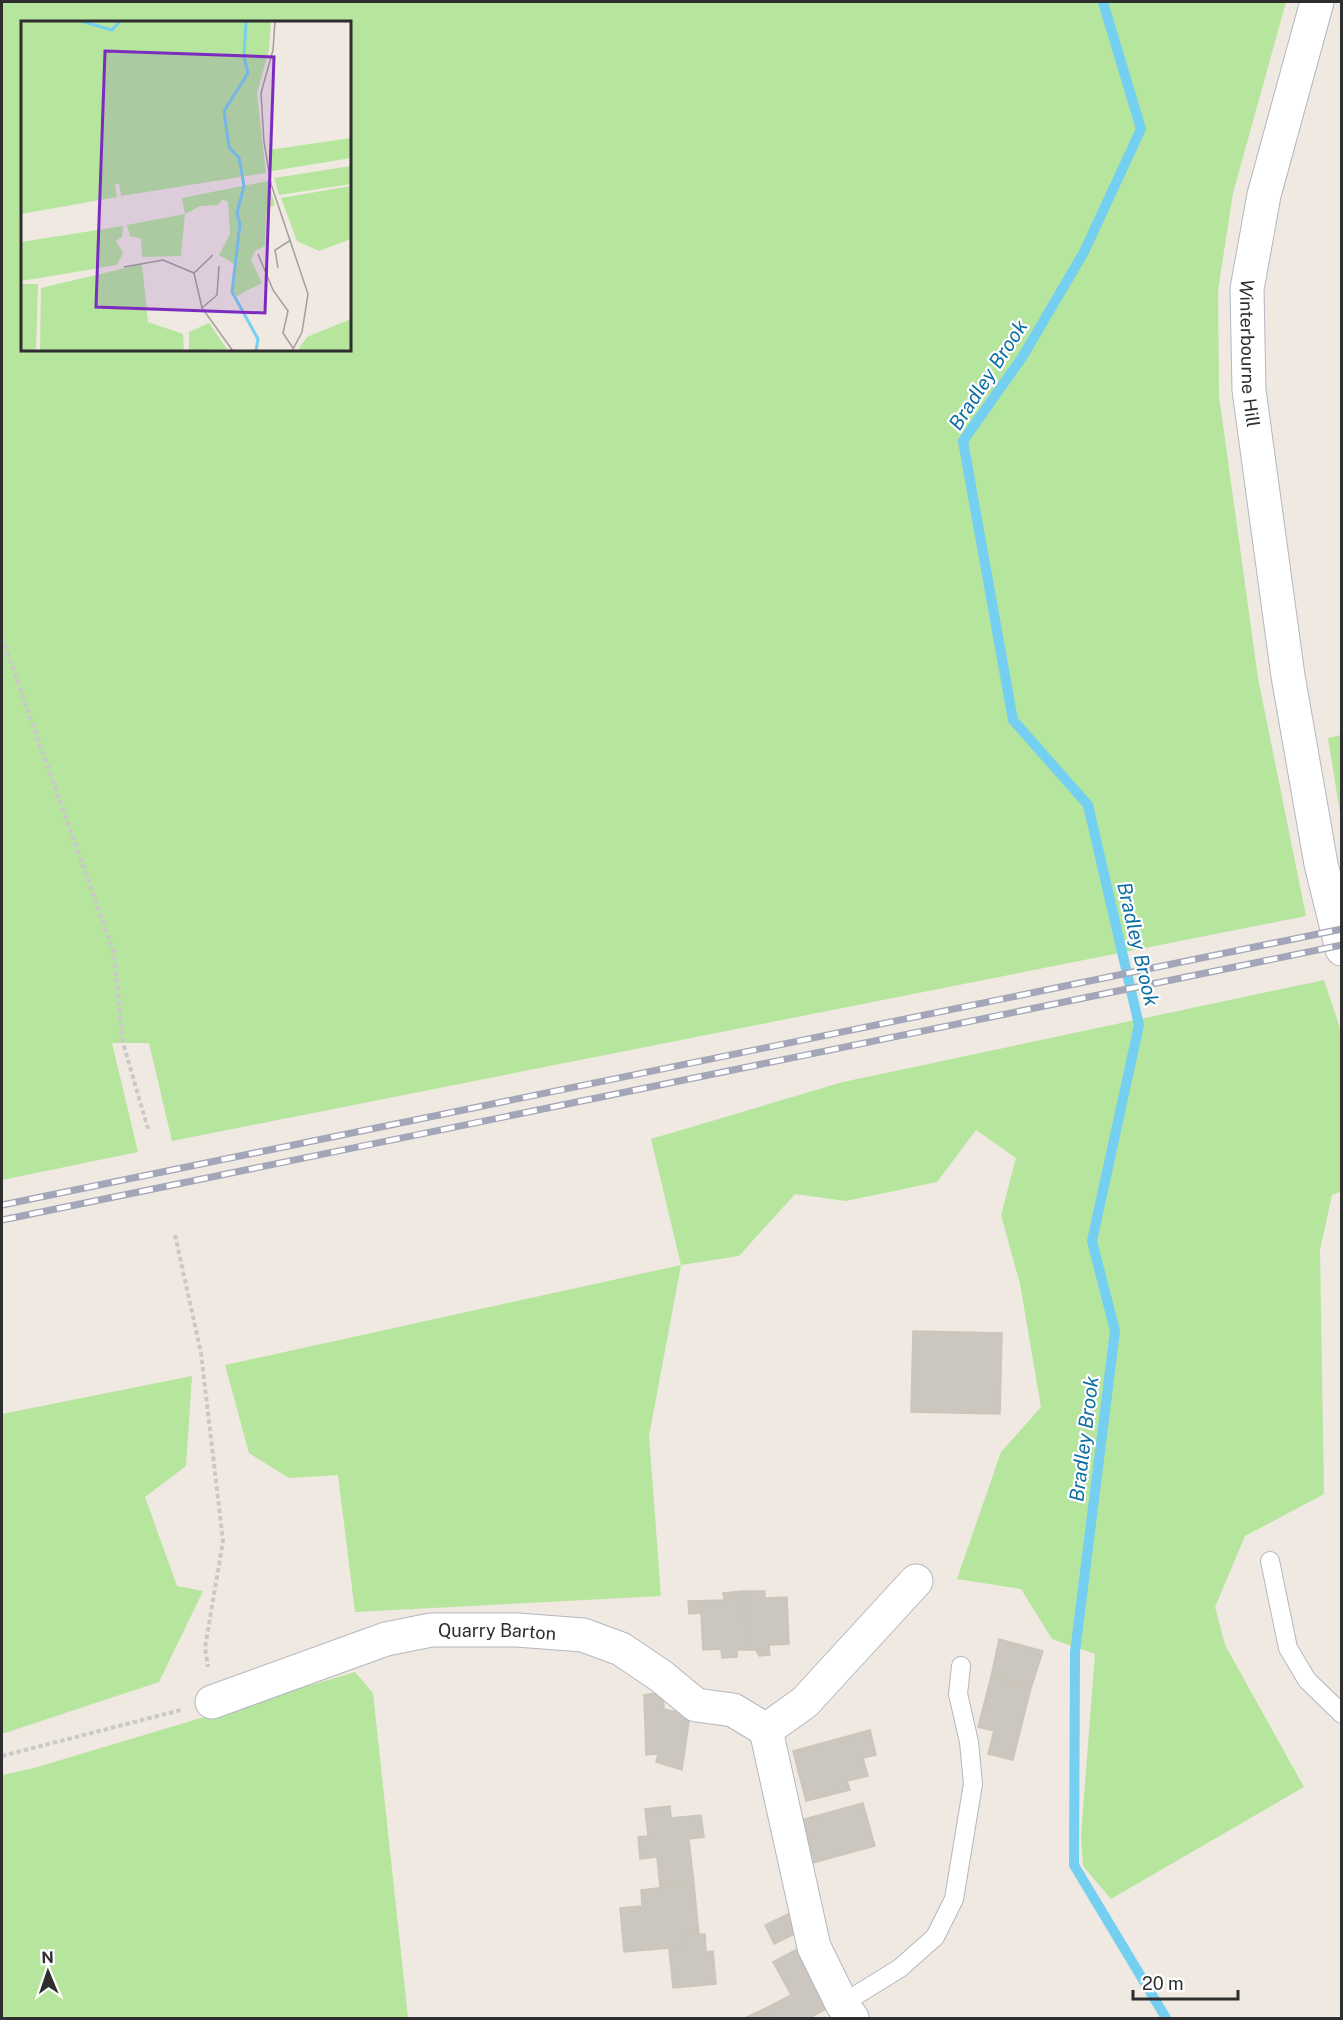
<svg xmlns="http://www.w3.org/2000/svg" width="1343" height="2020" font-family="'Public Sans',sans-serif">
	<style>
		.green { fill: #b6e59e; fill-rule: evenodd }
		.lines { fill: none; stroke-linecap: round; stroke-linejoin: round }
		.stream { stroke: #75cff0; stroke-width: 10 }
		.building { fill: #cbc7bf; stroke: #cbc5ba; stroke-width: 1.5 }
		.service-casing { stroke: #b4b7c1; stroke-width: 20 }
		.minor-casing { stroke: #b4b7c1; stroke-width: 35 }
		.secondary-casing { stroke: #b4b7c1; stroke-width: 35 }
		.path { stroke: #c9c9c9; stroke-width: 4; stroke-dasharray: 4.5 3; stroke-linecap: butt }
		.service { stroke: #fff; stroke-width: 18 }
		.minor { stroke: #fff; stroke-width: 33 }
		.secondary { stroke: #fff; stroke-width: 33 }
		.rail-casing { stroke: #a3a6b8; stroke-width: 7 }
		.rail { stroke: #fff; stroke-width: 4.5; stroke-dasharray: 14; stroke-linecap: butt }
		.labels { text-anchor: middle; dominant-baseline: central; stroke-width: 4.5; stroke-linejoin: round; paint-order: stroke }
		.street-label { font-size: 18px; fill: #2e2e2e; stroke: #fff }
		.water-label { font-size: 20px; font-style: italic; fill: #0d6fa3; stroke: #fff }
		.inset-river { fill: none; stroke: #75cff0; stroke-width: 3 }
		.inset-road { fill: none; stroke: #a29e99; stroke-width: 1.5 }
		.view { fill: #7b2cbf; fill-opacity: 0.15; stroke: #7b2cbf; stroke-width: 3 }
		.inset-edge { fill: none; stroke: #2e2e2e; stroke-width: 3 }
	</style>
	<rect width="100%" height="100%" fill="#efe9e1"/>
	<g class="green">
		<path d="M2 2H1286L1233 193 1218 291 1219 396 1258 678 1306 916 172 1141 149 1043H112L138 1152 2 1180ZM350 22V350H22V22Z"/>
		<path d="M1341 735H1342L1341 819 1328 738Z"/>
		<path d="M1324 980 1341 1031 1342 1191 1332 1195 1320 1250 1324 1494 1245 1536 1215 1607 1225 1645 1304 1787 1111 1899 1083 1866 1081 1836 1095 1654 1052 1639 1021 1589 957 1579 1001 1452 1041 1407 1020 1284 1001 1215 1016 1158 976 1130 937 1182 846 1201 795 1194 739 1256 681 1265 649 1436 661 1596 355 1612 338 1475 289 1478 249 1453 225 1365 681 1265 651 1139 843 1082Z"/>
		<path d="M192 1376 186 1466 145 1497 177 1586 203 1591 159 1682 2 1734V1414Z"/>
		<path d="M355 1672 373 1693 408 2018H2V1775L34 1768Z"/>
	</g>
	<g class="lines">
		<path class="stream" d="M1103 2 1141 129 1084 252 1023 356 963 441 1013 720 1088 805 1139 1025 1092 1241 1115 1331 1075 1652 1074 1865 1166 2018"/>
	</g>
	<g class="building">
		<path d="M913 1331 1002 1333 1000 1414 911 1412Z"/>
		<path d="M743 1591H765V1598L787 1597 789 1644 769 1645 770 1655 759 1656 756 1650H746Z"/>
		<path d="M743 1591 746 1650H737V1657L722 1658 721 1649 703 1650 701 1613 689 1614 688 1601 724 1600 723 1593Z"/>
		<path d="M999 1639 1043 1651 1031 1688 991 1677Z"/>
		<path d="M991 1677 1031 1688 1013 1760 988 1754 994 1731 978 1727Z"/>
		<path d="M663 1692 664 1709 690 1715 682 1770 656 1762 658 1754 646 1755 644 1695Z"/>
		<path d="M870 1730 876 1755 863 1758 868 1776 847 1781 850 1790 806 1801 793 1751Z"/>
		<path d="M863 1803 875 1846 812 1863 801 1820Z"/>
		<path d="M670 1806 671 1818 701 1815 704 1837 689 1839 694 1884 660 1887 657 1857 640 1859 638 1837 648 1836 645 1809Z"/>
		<path d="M694 1884 699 1935 681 1936V1947L624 1952 620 1908 642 1906 641 1890Z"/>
		<path d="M794 1911 803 1930 774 1944 765 1925Z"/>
		<path d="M705 1934 706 1952 713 1951 716 1984 673 1988 669 1948 681 1947V1936Z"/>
		<path d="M801 1947 832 2006 809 2018H773L766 2008 791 1995 773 1962Z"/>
		<path d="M766 2008 773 2018H745Z"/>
	</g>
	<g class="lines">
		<defs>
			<g id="service">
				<path d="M1270 1561 1288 1648 1307 1680 1342 1714"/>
				<path d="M842 2004 900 1968 935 1937 954 1899 973 1784 969 1742 958 1694 961 1666"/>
			</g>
			<g id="minor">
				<path id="s1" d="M212 1702 386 1639 431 1630H517L583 1635 621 1649 661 1676 696 1705 733 1710 766 1730 805 1702 916 1581"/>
				<path d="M766 1730 814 1947 842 2004 852 2018"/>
			</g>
			<g id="secondary">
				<path id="s2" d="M1317 2 1264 195 1247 289 1249 390 1288 676 1321 864 1342 949"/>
			</g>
		</defs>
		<use href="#service" class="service-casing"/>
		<use href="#minor" class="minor-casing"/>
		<use href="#secondary" class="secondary-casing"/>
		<g class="path">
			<path d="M2 638 114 953 123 1043 148 1129"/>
			<path d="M175 1235 201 1353 223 1541 205 1648 208 1667"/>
			<path d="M2 1756 181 1710"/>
		</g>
		<use href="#service" class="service"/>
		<use href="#minor" class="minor"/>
		<use href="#secondary" class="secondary"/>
		<defs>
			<g id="rail">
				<path d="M2 1205 1342 929"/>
				<path d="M2 1220 1342 945"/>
			</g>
		</defs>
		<use href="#rail" class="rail-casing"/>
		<use href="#rail" class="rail"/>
	</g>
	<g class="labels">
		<g class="street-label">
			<text stroke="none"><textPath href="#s2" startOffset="360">Winterbourne Hill</textPath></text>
			<text stroke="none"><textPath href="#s1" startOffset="297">Quarry Barton</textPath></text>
		</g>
		<g class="water-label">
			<text transform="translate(988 375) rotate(-57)">Bradley Brook</text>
			<text transform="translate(1138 944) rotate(77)">Bradley Brook</text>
			<text transform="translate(1084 1439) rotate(-83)">Bradley Brook</text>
		</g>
	</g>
	<g transform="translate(21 21)">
		<rect width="330" height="330" fill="#efe9e1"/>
		<path d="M0 0H250L248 29 236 72 245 152 100 175 98 163H94L96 176 0 193ZM330 117V137L251 150 248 129ZM330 145V163L258 174 253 157ZM247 160 254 184 247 187 245 194 244 225 234 230 230 239 241 262 216 275 212 271 215 244 198 234 209 213 207 181 202 178 197 184 179 185 164 193 160 235 121 236 120 218 109 215 106 204 164 193 161 177ZM330 165V218L298 230 276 220 260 177ZM102 205 101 216 95 220 102 232 96 244 0 260V221ZM121 243 127 301 162 313 163 330H19L20 267ZM0 263H17L15 330H0ZM330 298V330H276L286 316ZM188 302 206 328 168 330V311Z" fill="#b6e59e"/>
		<path class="inset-river" d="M60 0 91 9 99 0M225 0 223 36 227 52 203 90 208 126 218 137 223 165 216 192 219 203 211 271 237 318 235 330"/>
		<path class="inset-road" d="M254 0 252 29 240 72 243 121 250 163 287 273 281 311 271 330M237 233 252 269 267 290 262 312 272 327M103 246 142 239 173 252 192 234M257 247 254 229 270 219M173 252 181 287 212 330M181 287 196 274 198 245"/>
		<path class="view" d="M84 30 253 36 244 292 75 286Z"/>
		<rect width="330" height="330" class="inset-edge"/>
	</g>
	<rect width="1343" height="2020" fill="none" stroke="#2e2e2e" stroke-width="6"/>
	<g transform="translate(48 1972) rotate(358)" stroke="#ffffff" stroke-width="4.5" paint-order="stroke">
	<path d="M0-4.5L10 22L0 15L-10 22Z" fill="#2e2e2e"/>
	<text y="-9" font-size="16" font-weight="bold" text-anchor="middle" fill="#2e2e2e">N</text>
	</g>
	<path d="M1133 1990v9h105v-9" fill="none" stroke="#2e2e2e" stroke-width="3"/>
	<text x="1142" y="1990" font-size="18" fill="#2e2e2e" stroke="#ffffff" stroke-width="4.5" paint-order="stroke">20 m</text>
</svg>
